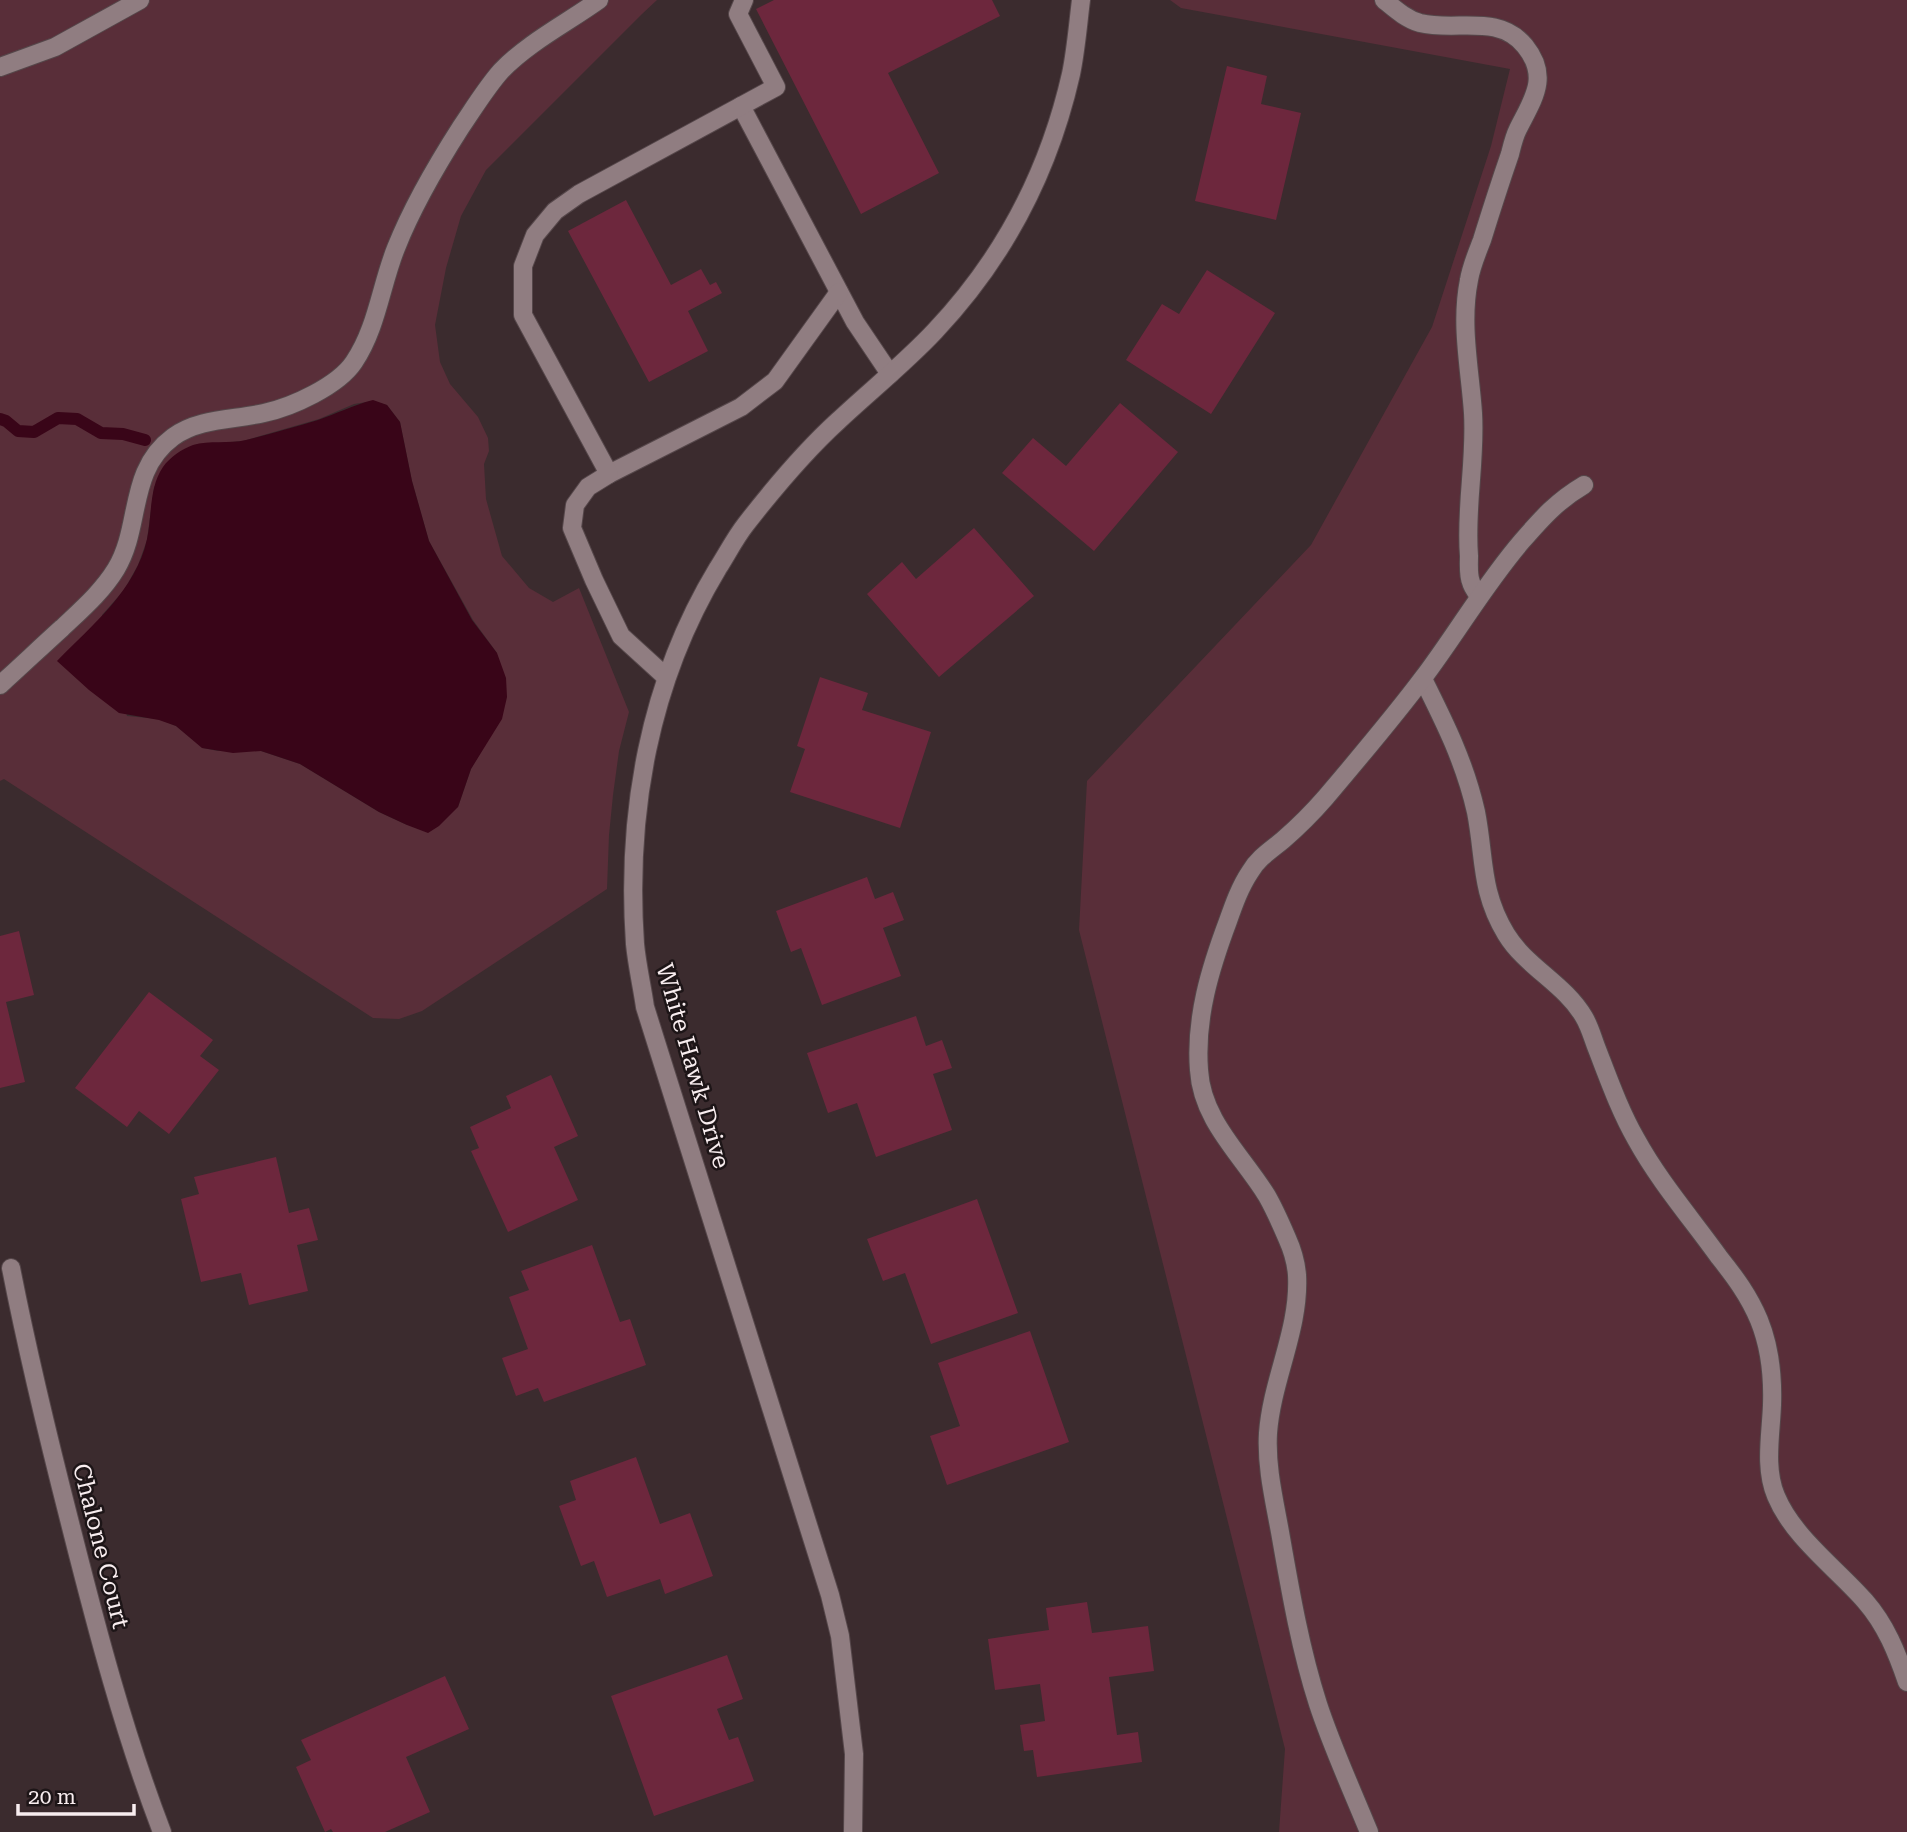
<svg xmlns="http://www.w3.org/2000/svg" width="1907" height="1832" font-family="'Roboto Serif',serif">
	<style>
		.green { fill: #592e39; fill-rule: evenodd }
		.water { fill: #390518 }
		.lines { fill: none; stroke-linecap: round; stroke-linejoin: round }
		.stream { stroke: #390518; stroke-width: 12 }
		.building { fill: #6d273d }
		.lane-casing { stroke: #55474a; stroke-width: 20 }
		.street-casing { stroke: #55474a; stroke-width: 20 }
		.lane { stroke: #907d81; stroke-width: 18 }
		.street { stroke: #907d81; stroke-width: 18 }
		.labels { text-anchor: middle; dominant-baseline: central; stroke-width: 5; stroke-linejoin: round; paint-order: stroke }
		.street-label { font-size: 24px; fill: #f8edef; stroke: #1d1517 }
	</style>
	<rect width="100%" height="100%" fill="#3b2b2e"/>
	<g class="green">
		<path d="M0 0H657L642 14 486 170 461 216 446 268 435 325 440 362 450 384 478 417 488 438 489 451 484 464 486 499 502 556 529 588 553 602 579 588 629 712 619 751 613 795 609 835 607 889 422 1011 399 1019 373 1018 4 779 0 781ZM373 401 387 405 400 422 412 481 429 541 473 620 497 653 483 748 471 769 458 807 407 825 379 812 300 764 261 751H218L203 748 176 726 159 719 127 716 102 615 124 590 138 565 147 540 154 487 194 445 243 441 319 419 354 404Z"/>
		<path d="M1170 0H1907V1832H1279L1285 1749 1079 930 1087 781 1311 545 1432 327 1491 146 1510 69 1181 8Z"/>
	</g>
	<path class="water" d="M373 400 387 405 400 422 412 481 429 541 472 620 497 653 506 678 507 697 502 719 471 769 458 807 439 826 428 833 407 825 379 812 300 764 261 751 233 753 202 748 176 726 159 720 119 713 89 690 57 661C92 625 136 590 147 539 152 516 149 487 163 467 170 457 182 449 193 445 209 440 229 444 246 440 270 434 294 427 318 420 336 414 353 405 373 400Z"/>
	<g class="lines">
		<path class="stream" d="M0 419 6 421 18 431 34 432 58 418 77 419 101 433 123 434 145 440"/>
	</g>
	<g class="building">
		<path d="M774 0H992L1000 16 888 73 939 173 861 214 756 9Z"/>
		<path d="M1227 66 1267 76 1261 104 1301 113 1276 220 1195 201Z"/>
		<path d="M626 200 671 285 701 269 710 285 716 282 722 293 688 311 708 351 649 382 568 231Z"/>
		<path d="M1207 270 1275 313 1211 414 1126 360 1162 304 1179 314Z"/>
		<path d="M1120 403 1178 452 1094 551 1002 473 1033 438 1066 466Z"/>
		<path d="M974 528 1034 596 939 677 867 594 902 562 916 579Z"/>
		<path d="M820 677 868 693 862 710 931 732 900 828 790 792 805 749 797 746Z"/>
		<path d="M867 877 875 899 893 892 904 920 883 928 901 976 822 1005 801 948 791 952 776 911Z"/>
		<path d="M19 931 34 995 6 1002 25 1082 0 1088V936Z"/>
		<path d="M149 992 213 1040 200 1056 219 1070 169 1134 139 1111 127 1127 75 1088Z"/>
		<path d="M916 1016 926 1046 942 1040 952 1068 933 1074 952 1130 876 1157 857 1103 828 1113 807 1053Z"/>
		<path d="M551 1075 578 1136 554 1147 578 1200 508 1232 471 1151 479 1148 470 1127 511 1108 506 1096Z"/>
		<path d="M276 1157 289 1213 309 1208 318 1240 297 1245 308 1291 249 1305 241 1273 201 1282 181 1199 199 1194 194 1177Z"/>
		<path d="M977 1199 1018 1313 931 1344 905 1273 883 1281 867 1239Z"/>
		<path d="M592 1245 620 1322 630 1319 646 1365 544 1402 538 1388 516 1396 502 1358 528 1349 509 1297 529 1290 521 1271Z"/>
		<path d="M1030 1331 1069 1442 947 1485 930 1436 960 1426 938 1363Z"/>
		<path d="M636 1457 660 1524 690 1513 713 1576 665 1594 660 1579 607 1597 594 1561 581 1566 559 1506 576 1500 570 1481Z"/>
		<path d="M1087 1602 1092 1633 1148 1626 1154 1671 1109 1677 1117 1735 1138 1732 1142 1762 1037 1777 1033 1750 1024 1751 1020 1725 1045 1721 1040 1684 995 1690 988 1639 1049 1630 1046 1608Z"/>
		<path d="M727 1655 743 1699 717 1709 729 1740 738 1737 754 1781 654 1816 611 1696Z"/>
		<path d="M445 1676 469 1729 406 1757 430 1812 385 1832H333L331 1829 325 1832 296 1767 311 1760 301 1740Z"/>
	</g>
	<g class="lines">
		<defs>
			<g id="lane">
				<path d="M1384 0C1395 9 1406 19 1420 23 1456 32 1498 13 1525 46 1550 77 1533 99 1518 129 1514 137 1512 146 1510 154 1500 183 1491 211 1482 240 1477 253 1471 267 1469 280 1460 324 1470 369 1473 413 1476 461 1465 508 1469 556 1469 564 1468 575 1471 582 1472 587 1476 592 1479 596"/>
				<path d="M0 67 55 47 140 0"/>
				<path d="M741 106 855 322 890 374"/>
				<path d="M609 474 741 407 775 381 839 292"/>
				<path d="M666 677 621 636 594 580 572 528 575 505 588 487 609 474 523 315V266L535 235 555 211 579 194 776 87 738 14 744 0"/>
				<path d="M1423 679C1445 723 1465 763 1476 812 1485 858 1480 891 1506 934 1526 967 1565 984 1584 1017 1590 1027 1593 1039 1597 1049 1609 1080 1620 1111 1636 1139 1659 1181 1691 1218 1719 1257 1735 1277 1749 1296 1759 1320 1770 1347 1773 1376 1772 1405 1771 1434 1764 1468 1776 1496 1793 1537 1836 1568 1865 1601 1886 1625 1897 1653 1907 1682"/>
				<path d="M0 685C21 666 41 647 62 628 81 610 102 592 116 569 142 526 127 471 173 437 199 418 234 420 264 413 292 407 338 386 354 362 377 328 381 285 396 248 413 205 436 166 461 127 474 108 486 88 501 71 529 42 567 23 599 0"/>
				<path d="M1369 1832C1352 1790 1332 1747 1318 1704 1300 1648 1290 1589 1280 1532 1274 1499 1266 1466 1268 1433 1272 1379 1300 1329 1297 1275 1296 1262 1292 1249 1287 1238 1281 1224 1275 1210 1267 1196 1242 1155 1202 1121 1199 1070 1195 1018 1210 969 1228 921 1234 904 1240 887 1250 872 1258 858 1271 850 1283 840 1298 827 1313 812 1326 797 1359 758 1393 718 1423 678 1457 633 1485 584 1522 541 1542 518 1557 501 1584 485"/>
			</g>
			<g id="street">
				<path d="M11 1268C28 1355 49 1441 71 1527 97 1630 124 1733 162 1832"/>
				<path d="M853 1832 854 1754 840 1636 830 1595 645 1007C642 986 637 965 635 944 626 813 649 682 718 568 727 554 735 538 746 524 774 488 804 452 838 421 870 391 905 363 935 331 1003 259 1049 171 1071 74 1076 50 1078 24 1081 0"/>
			</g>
		</defs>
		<use href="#lane" class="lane-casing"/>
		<use href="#street" class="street-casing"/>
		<use href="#lane" class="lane"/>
		<use href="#street" class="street"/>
	</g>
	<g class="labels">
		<g class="street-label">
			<text transform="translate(693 1066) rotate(74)">White Hawk Drive</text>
			<text transform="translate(101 1546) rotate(76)">Chalone Court</text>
		</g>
	</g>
	<path d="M18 1804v10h116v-10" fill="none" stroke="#f8edef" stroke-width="3.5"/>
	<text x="28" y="1804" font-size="21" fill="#f8edef" stroke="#1d1517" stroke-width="5" paint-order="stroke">20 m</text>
</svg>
